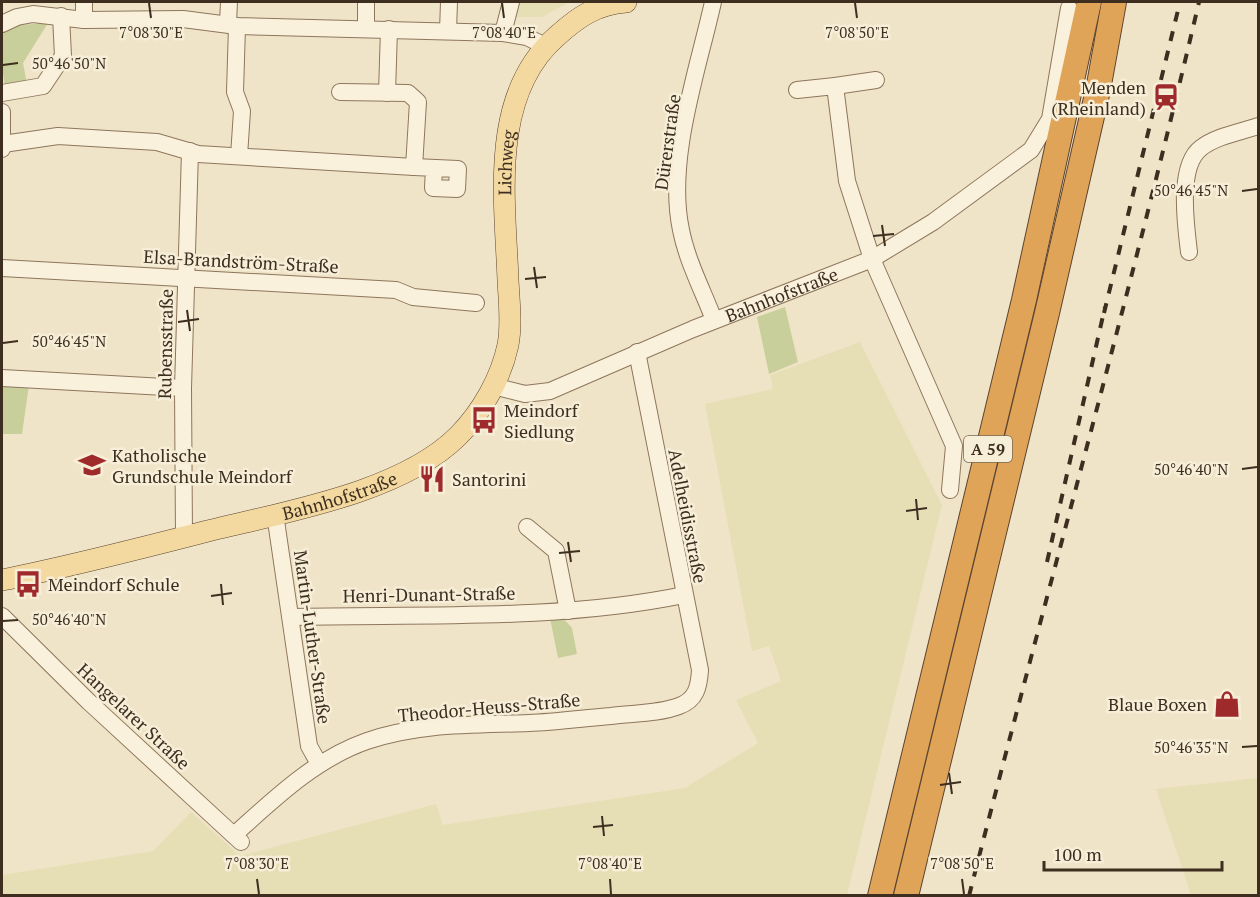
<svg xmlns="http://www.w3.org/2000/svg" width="1260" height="897" font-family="'PT Serif',serif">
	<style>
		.farmland { fill: #e6deb5 }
		.green { fill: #c9cf9b }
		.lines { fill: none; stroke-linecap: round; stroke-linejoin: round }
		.minor-casing { stroke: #8d765c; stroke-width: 18 }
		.major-casing { stroke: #5b4430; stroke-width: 22 }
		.highway-casing { stroke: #5b4430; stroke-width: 26 }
		.minor { stroke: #faf1dc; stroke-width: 16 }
		.major { stroke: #f3d9a0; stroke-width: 21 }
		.highway { stroke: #e0a458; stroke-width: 24 }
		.rail { stroke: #3d2e20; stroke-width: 4; stroke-dasharray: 10 10; stroke-linecap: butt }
		.ticks { fill: none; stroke: #3d2e20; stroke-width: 2 }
		.labels { text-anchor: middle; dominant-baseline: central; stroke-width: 5; stroke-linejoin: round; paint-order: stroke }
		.shield { fill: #f7eed8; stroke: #756857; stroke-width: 1.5 }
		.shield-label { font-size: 16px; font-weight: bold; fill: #3d2e20 }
		.poi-label { font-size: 18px; fill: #3d2e20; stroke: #f7eed8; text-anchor: start }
		.street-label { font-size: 18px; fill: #3d2e20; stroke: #f7eed8 }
		.ticks-label { font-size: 15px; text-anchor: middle; fill: #3d2e20; stroke: #f7eed8; stroke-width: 5; stroke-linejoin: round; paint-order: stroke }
	</style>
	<rect width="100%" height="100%" fill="#f0e4c8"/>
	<g class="farmland">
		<path d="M515 2H569L542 17H513Z"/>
		<path d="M860 342 942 505 847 895H2V875L153 851 191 812 240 856 436 804 443 825 685 788 758 743 736 700 781 681 769 646 752 651 705 404 773 389 770 375Z"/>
		<path d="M1258 778V895H1191L1156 789Z"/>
	</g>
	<g class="green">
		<path d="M48 23 23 63 27 84 5 88 2 67 3 32 19 25Z"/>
		<path d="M785 307 798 362 769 374 757 317Z"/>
		<path d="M2 383 29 385 22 434H2Z"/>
		<path d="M550 618H563L572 628 577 654 558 658Z"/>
	</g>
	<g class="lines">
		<defs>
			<g id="minor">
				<path d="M366 2V28"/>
				<path d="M713 2C698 70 666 160 681 230 687 261 703 291 714 320"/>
				<path d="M84 20V2"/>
				<path d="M228 23 229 2"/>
				<path d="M2 24 17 17 33 14 84 20 183 19 237 26 503 33 527 37 545 46"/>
				<path d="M237 26 235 92 242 111 239 156"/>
				<path d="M448 31 449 2"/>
				<path d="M503 33 511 2"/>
				<path d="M835 86 876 80"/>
				<path d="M797 90 835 86 847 181 872 259 954 446 950 490"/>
				<path d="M2 93 43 86 63 56 61 16"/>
				<path d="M387 93 389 29"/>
				<path d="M2 112V149"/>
				<path d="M3 144 58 136 157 142 198 154 414 167 418 102 408 93 340 92"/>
				<path d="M414 167 458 169 457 189 433 188 434 168"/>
				<path d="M1189 252C1186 226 1177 166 1201 148 1216 136 1241 132 1258 126"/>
				<path d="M2 268 396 290 413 297 476 303"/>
				<path d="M2 378 183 388"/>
				<path id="s1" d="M493 386 525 394 550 391 693 329 872 259 933 222 1031 150 1050 119 1069 8"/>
				<path d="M275 514 309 746 319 764"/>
				<path d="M527 527 556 551 568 611"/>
				<path d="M184 537 183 388 190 151"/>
				<path d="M2 616 89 702 241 842"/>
				<path d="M291 617C421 614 557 621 684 595"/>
				<path d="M234 835C274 799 315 759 367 741 418 723 475 725 529 723 556 722 584 718 611 716 632 713 658 714 679 706 696 700 699 687 700 670L637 352"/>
			</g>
			<g id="major">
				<path id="s2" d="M2 580C68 567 134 550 200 533 278 513 400 494 458 436 482 412 501 378 508 345 512 324 509 301 508 280 505 199 489 95 557 36 578 17 597 4 626 2"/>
			</g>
			<g id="highway">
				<path d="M880 896 1024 300 1089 2"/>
				<path d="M906 896 1047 313 1098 90 1114 2"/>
			</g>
		</defs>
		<use href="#minor" class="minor-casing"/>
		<use href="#major" class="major-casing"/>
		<use href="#highway" class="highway-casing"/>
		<use href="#minor" class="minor"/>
		<use href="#major" class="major"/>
		<use href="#highway" class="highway"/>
		<g class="rail">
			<path d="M1104 313 1180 2"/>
			<path d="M1047 562 1105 307"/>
			<path d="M969 896C1045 597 1129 301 1199 2"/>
		</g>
	</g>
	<path class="ticks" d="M149 3 151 18M502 3 504 18M855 3 857 18M3 65 18 63M1242 191 1257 189M882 225 885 246M873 236 894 234M534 267 537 288M525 279 546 277M187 310 190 331M178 322 199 319M3 343 18 341M1242 469 1257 467M916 499 918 520M906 511 927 508M568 542 571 562M559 553 580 551M221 584 223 605M211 596 232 593M3 621 18 620M1242 747 1257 746M949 773 952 794M940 785 961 782M602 816 604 836M593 827 613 825M257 879 259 894M610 879 611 894M962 879 964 894"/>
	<defs>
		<symbol id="station-bare" viewBox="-9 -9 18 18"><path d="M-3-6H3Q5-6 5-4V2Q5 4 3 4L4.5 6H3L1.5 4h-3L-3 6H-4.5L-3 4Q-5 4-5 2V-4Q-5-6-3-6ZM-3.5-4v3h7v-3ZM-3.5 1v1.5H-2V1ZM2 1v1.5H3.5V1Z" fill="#9e2a2b" stroke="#f7eed8" stroke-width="2.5" paint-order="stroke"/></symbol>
		<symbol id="bus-bare" viewBox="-9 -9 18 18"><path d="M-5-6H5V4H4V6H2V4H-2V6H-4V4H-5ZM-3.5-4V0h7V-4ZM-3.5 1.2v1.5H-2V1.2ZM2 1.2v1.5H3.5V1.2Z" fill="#9e2a2b" stroke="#f7eed8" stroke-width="2.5" paint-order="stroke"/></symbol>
		<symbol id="school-bare" viewBox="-9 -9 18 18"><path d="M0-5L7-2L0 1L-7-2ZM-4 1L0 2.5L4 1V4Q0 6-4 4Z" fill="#9e2a2b" stroke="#f7eed8" stroke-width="2.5" paint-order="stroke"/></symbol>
		<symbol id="restaurant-bare" viewBox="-9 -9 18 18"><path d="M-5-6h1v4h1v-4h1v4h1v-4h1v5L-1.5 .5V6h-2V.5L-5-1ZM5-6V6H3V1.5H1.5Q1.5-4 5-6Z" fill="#9e2a2b" stroke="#f7eed8" stroke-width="2.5" paint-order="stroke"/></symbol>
		<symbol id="shop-bare" viewBox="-9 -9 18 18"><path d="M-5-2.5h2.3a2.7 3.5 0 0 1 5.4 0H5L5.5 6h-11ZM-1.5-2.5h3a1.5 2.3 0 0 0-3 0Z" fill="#9e2a2b" stroke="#f7eed8" stroke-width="2.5" paint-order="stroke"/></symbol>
	</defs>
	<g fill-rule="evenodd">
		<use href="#station-bare" x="1147" y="78" width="38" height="38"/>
		<use href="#bus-bare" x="465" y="401" width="38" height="38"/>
		<use href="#school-bare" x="73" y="446" width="38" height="38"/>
		<use href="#restaurant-bare" x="413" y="460" width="38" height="38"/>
		<use href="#bus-bare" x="9" y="565" width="38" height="38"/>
		<use href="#shop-bare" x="1208" y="685" width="38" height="38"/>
	</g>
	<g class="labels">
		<rect class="shield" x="964" y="436" width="48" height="26" rx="4.5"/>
		<g class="shield-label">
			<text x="988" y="449">A 59</text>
		</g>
		<g class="poi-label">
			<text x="1146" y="87" text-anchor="end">Menden<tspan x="1146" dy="21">(Rheinland)</tspan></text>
			<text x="504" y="410">Meindorf<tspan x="504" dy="21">Siedlung</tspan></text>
			<text x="112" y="455">Katholische<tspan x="112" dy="21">Grundschule Meindorf</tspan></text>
			<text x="452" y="479">Santorini</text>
			<text x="48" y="584">Meindorf Schule</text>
			<text x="1207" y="704" text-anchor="end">Blaue Boxen</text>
		</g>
		<g class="street-label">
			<text transform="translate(667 142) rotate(-82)">Dürerstraße</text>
			<text stroke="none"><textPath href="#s2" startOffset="770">Lichweg</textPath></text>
			<text transform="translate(241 261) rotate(3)">Elsa-Brandström-Straße</text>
			<text stroke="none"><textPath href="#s1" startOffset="309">Bahnhofstraße</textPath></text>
			<text transform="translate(165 344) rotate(-89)">Rubensstraße</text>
			<text stroke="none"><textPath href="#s2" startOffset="348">Bahnhofstraße</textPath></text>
			<text transform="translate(688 516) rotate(79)">Adelheidisstraße</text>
			<text transform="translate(429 594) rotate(-1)">Henri-Dunant-Straße</text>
			<text transform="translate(313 637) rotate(82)">Martin-Luther-Straße</text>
			<text transform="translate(489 707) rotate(-5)">Theodor-Heuss-Straße</text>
			<text transform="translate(134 716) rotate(43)">Hangelarer Straße</text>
		</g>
	</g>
	<g class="ticks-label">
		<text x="151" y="38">7°08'30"E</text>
		<text x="504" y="38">7°08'40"E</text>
		<text x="857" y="38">7°08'50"E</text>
		<text x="69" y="69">50°46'50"N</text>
		<text x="1191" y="196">50°46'45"N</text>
		<text x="69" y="347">50°46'45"N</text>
		<text x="1191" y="475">50°46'40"N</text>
		<text x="69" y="625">50°46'40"N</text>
		<text x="1191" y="753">50°46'35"N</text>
		<text x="257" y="869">7°08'30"E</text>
		<text x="610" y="869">7°08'40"E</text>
		<text x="962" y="869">7°08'50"E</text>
	</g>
	<rect width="1260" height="897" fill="none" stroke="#3d2e20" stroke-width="6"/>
	<path d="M1044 861v9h178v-9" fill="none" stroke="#3d2e20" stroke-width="3"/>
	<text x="1053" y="861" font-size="18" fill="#3d2e20" stroke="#f7eed8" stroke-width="4.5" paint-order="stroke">100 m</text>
</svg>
